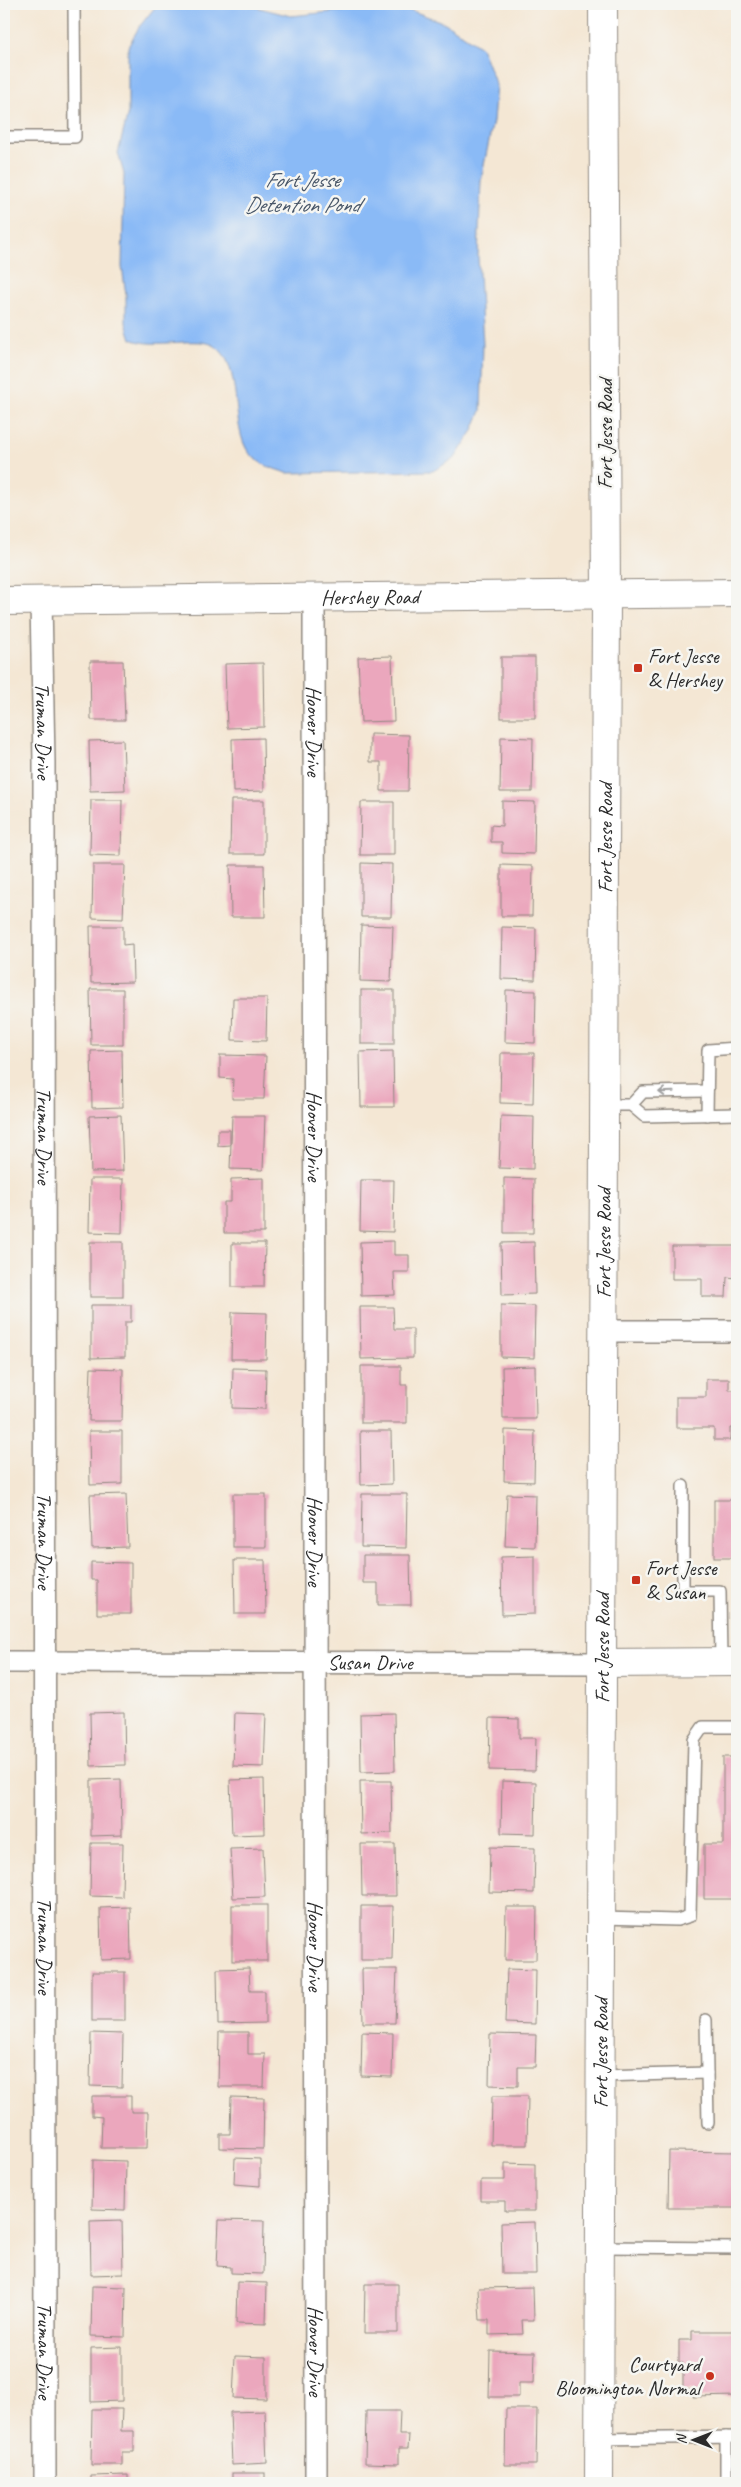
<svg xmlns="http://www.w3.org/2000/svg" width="741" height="2487" font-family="Caveat,sans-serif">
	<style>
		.water { fill: #8abaf6; stroke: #5a7290 }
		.building { fill: #eba7bd }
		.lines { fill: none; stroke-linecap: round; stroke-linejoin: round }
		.service-casing { stroke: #908980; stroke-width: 14 }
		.minor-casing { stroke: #908980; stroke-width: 24 }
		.tertiary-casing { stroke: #908980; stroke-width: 30 }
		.secondary-casing { stroke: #908980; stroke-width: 30 }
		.service { stroke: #fff; stroke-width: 11 }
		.minor { stroke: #fff; stroke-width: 21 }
		.tertiary { stroke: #fff; stroke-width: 28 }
		.secondary { stroke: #fff; stroke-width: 28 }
		.oneway { stroke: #a0a0a0 }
		.poi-dot { fill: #c8321e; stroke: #f6f6f2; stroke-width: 2 }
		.labels { text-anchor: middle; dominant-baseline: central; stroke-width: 5; stroke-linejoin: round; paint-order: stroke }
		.street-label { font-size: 21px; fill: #2b2b2b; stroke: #f6f6f2 }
		.poi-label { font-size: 21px; fill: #2b2b2b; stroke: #f6f6f2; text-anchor: start }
		.water-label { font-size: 22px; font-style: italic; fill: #485668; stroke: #f6f6f2 }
	</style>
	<rect width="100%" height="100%" fill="#f6f6f2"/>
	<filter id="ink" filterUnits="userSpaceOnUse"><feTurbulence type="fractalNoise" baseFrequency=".02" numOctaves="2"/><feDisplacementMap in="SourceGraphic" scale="10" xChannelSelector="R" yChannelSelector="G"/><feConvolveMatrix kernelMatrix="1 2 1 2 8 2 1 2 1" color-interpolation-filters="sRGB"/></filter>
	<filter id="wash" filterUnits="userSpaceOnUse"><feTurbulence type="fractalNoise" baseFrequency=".0096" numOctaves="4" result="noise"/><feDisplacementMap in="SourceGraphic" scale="20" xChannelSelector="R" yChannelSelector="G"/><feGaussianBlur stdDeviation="1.12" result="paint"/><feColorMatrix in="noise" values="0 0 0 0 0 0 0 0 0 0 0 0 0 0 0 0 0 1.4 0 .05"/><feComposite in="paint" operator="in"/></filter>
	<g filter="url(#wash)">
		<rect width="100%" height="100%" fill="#f4e7d4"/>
		<path class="water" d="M165 4H244L291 16 340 11 410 10 445 23 481 47 496 85 493 121 481 180 478 257 483 344 481 411 472 432 455 458 433 471 287 473C274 469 260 465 250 454 229 429 244 365 215 346 198 335 155 350 131 339L126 323V295L122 267 124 174 118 153 128 113V47L139 27 156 6Z"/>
		<g id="blocks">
			<g class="building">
				<path d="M392 656 394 721 361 722 358 657Z"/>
				<rect x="501" y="657" width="34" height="61"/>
				<path d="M90 661H123L125 720H91Z"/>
				<path d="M263 663 264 727 227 728 225 664Z"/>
				<path d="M370 734 409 735 408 791H381V762H370Z"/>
				<path d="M501 737 533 738 532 792H500Z"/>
				<path d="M263 738 264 791 233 792 232 739Z"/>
				<path d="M123 740 125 790 90 791 89 741Z"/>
				<path d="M91 800H122L121 856 90 855Z"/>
				<path d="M231 800H264V854H230Z"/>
				<path d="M502 801 535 802 534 854 502 853V842H491V825L502 826Z"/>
				<path d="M361 802H394V855H360Z"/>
				<path d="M361 863 392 864 391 917H361Z"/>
				<path d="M93 865H125L123 919 92 918Z"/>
				<path d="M230 865H264L265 917H231Z"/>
				<path d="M501 865 533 866 532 916H501Z"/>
				<path d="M361 925 393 926 391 982 360 981Z"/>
				<path d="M90 926H123V945L132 944 133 982 91 983Z"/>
				<path d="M502 927 536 928 535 980 501 979Z"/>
				<path d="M90 989H123V1045H91Z"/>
				<rect x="361" y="990" width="33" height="54"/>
				<path d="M506 990 536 991 535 1043 505 1042Z"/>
				<path d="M233 998H267L266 1041 232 1040Z"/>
				<path d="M122 1050 123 1107 92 1108 91 1051Z"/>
				<path d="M393 1051 394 1107H361L360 1052Z"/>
				<path d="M501 1053H534L533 1104 500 1103Z"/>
				<path d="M220 1055 266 1056 264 1099H232L233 1079 220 1078Z"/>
				<path d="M121 1115 123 1171 91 1172 89 1116Z"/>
				<path d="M232 1116H265L263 1170 230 1169Z"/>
				<path d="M501 1116 534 1117 533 1169 499 1168Z"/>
				<path d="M218 1130H230V1145L218 1146Z"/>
				<path d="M264 1178V1233H224V1202H231V1179Z"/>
				<path d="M504 1178 534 1179 533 1233H504Z"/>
				<path d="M90 1179H123L122 1233 89 1232Z"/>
				<path d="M361 1180H394L393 1232 360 1231Z"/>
				<path d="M394 1241V1255H409V1272H394L395 1295 361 1296 360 1242Z"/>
				<rect x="90" y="1242" width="33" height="55"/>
				<path d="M534 1242 535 1294 502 1295 501 1243Z"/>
				<path d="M232 1243H265L264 1287H232Z"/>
				<path d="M672 1246H737V1278L727 1277 726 1297H702V1279H672Z"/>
				<path d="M91 1305H131V1322H125V1357L91 1358Z"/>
				<path d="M501 1305 535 1306 534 1358 501 1357Z"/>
				<path d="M360 1307H393L394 1329H413V1358L361 1359Z"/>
				<path d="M232 1312 267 1313 266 1359H231Z"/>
				<path d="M361 1366H401V1385H407V1423H361Z"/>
				<path d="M535 1366 536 1419H503L502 1367Z"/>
				<path d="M91 1368 123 1369 122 1421H89Z"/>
				<path d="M233 1368 266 1369 265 1409 232 1408Z"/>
				<path d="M706 1379H729V1390H737V1428H730V1440H714V1428H676V1397H706Z"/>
				<path d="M505 1430 535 1431 534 1482 504 1481Z"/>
				<path d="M89 1431H122V1484L90 1485Z"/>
				<path d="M360 1431H391L392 1484 361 1485Z"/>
				<path d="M126 1494 128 1547 92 1548 90 1495Z"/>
				<rect x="233" y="1494" width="33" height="53"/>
				<path d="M362 1494H407L406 1548 361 1547Z"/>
				<path d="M507 1494 536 1495 535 1547 505 1546Z"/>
				<rect x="714" y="1500" width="23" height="58"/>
				<path d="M363 1555H410L411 1605H378V1583H363Z"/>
				<path d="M535 1556V1614L502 1615 501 1557Z"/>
				<path d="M234 1560H265L266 1614H235Z"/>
				<path d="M91 1562 131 1563V1614H97V1580H91Z"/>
				<path d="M124 1712 125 1765 91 1766 90 1713Z"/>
				<path d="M235 1713 266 1714 264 1767 233 1766Z"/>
				<path d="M394 1713 395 1771 361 1772 360 1714Z"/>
				<path d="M490 1718 519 1719V1738H536L535 1771 489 1770Z"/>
				<path d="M723 1757H737V1899H704V1844H723Z"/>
				<path d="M121 1779 122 1835 91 1836V1780Z"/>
				<path d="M264 1779 265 1834 232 1835 230 1780Z"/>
				<path d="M360 1781H391L392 1833 361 1834Z"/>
				<path d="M502 1781 536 1782 535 1834 501 1833Z"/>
				<path d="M91 1843H123L122 1897 90 1896Z"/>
				<path d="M361 1844H395L396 1896H362Z"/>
				<path d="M490 1847 535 1848 534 1893 489 1892Z"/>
				<path d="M263 1848 265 1897 233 1898 230 1849Z"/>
				<rect x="232" y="1905" width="35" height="56"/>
				<path d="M361 1906H393L392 1960H361Z"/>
				<path d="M130 1907 131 1959 101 1960 100 1908Z"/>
				<path d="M506 1907H537L536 1960H505Z"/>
				<path d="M249 1968 250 1991H265V2023L218 2024 217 1969Z"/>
				<path d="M362 1969H397L395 2023H363Z"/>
				<path d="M507 1969 536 1970 535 2024 505 2023Z"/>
				<rect x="92" y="1972" width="33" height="49"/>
				<path d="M219 2032H248V2054H265L264 2087H218Z"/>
				<path d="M362 2032 393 2033 392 2077 361 2076Z"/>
				<path d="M91 2033 123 2034 122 2087 90 2086Z"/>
				<path d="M490 2034 536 2035 535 2067H518V2086L489 2085Z"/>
				<path d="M92 2096H131V2112H148L147 2148H101L102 2117 92 2116Z"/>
				<path d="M492 2096H528L527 2145H491Z"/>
				<path d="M231 2097 264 2098 263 2149 220 2148V2134H230Z"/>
				<path d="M669 2151 737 2152V2208H668Z"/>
				<path d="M235 2158 260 2159V2186L234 2184Z"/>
				<path d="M93 2160 126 2161 125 2210 92 2209Z"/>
				<path d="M505 2163 535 2164V2211H505V2201H481V2180H505Z"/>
				<path d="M122 2220 123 2274 91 2275 90 2221Z"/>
				<path d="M219 2220 264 2221 263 2274 231 2273V2267L217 2266Z"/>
				<path d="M535 2222 536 2274H502L501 2223Z"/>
				<path d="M237 2282 267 2283 266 2324 236 2323Z"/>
				<path d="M365 2284H398V2333H364Z"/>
				<path d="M92 2286 126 2287 125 2337 91 2336Z"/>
				<path d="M533 2287 534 2320H522L523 2334 489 2335V2320H480L478 2288Z"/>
				<path d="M692 2331H737V2396L693 2397V2389H683V2363H679V2340H692Z"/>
				<path d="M122 2347V2401L91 2402V2348Z"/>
				<path d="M490 2351 535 2352 534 2383H519V2397H489Z"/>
				<path d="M235 2356 266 2357V2399L233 2398Z"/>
				<path d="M92 2409H122L121 2431H134V2452H122V2465H91Z"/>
				<path d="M506 2409H537L536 2465H505Z"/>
				<path d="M265 2411 267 2463 232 2465 230 2412Z"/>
				<path d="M366 2411H400L399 2435H409L408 2448H399V2464L365 2463Z"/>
				<rect x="232" y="2473" width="33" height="10"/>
				<path d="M128 2475V2483H91V2476Z"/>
			</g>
		</g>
	</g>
	<g filter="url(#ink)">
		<use href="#blocks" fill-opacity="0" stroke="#908980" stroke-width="1"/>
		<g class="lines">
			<defs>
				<g id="service">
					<path d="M4 137H75L74 4"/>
					<path d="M604 1105H631L644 1116 737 1114"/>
					<path d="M631 1105 643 1092 707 1091"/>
					<path d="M707 1115 708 1050 737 1048"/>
					<path d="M683 1486V1591H720L721 1662"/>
					<path d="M602 1918 677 1920 690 1916 694 1740 703 1727H737"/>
					<path d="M706 2020 708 2123"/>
					<path d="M601 2076 707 2073"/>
					<path d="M599 2247 737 2248"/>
					<path d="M726 2437V2483"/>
					<path d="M598 2439 737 2437"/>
				</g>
				<g id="minor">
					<path id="s1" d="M314 597 316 2483"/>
					<path id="s2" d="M41 600 44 762 45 2483"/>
					<path d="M602 1331H737"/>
					<path id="s3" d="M4 1662 601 1663"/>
				</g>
				<path id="tertiary" d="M601 1663 737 1662"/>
				<g id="secondary">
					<path id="s4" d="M4 601 737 593"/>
					<path id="s5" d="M599 2483 606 596 603 4"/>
				</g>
			</defs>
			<use href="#service" class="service-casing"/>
			<use href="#minor" class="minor-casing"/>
			<use href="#tertiary" class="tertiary-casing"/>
			<use href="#secondary" class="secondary-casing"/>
			<use href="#service" class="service"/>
			<use href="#minor" class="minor"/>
			<use href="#tertiary" class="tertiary"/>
			<use href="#secondary" class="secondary"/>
		</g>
		<defs><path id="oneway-shaft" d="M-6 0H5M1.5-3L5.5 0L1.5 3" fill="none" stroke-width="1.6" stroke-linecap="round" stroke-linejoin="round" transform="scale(1.25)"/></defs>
		<use class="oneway" href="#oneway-shaft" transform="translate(666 1092) rotate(178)"/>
	</g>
	<g class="poi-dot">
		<rect x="633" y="663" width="10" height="10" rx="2.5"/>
		<rect x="631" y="1575" width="10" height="10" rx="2.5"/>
		<circle cx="710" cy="2376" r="5"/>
	</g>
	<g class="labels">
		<g class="street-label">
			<text transform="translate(605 434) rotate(-90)">Fort Jesse Road</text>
			<text stroke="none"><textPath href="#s4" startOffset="366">Hershey Road</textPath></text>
			<text stroke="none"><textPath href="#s1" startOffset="134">Hoover Drive</textPath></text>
			<text stroke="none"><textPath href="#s2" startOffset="131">Truman Drive</textPath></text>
			<text stroke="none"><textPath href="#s5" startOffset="1645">Fort Jesse Road</textPath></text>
			<text stroke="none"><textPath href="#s1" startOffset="539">Hoover Drive</textPath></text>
			<text stroke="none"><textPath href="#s2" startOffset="536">Truman Drive</textPath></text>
			<text stroke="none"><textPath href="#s5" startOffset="1240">Fort Jesse Road</textPath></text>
			<text stroke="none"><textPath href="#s1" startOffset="944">Hoover Drive</textPath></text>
			<text stroke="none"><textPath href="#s2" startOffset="941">Truman Drive</textPath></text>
			<text stroke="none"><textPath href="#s5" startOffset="835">Fort Jesse Road</textPath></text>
			<text stroke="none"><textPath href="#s3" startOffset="366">Susan Drive</textPath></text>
			<text stroke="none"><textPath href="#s1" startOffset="1349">Hoover Drive</textPath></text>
			<text stroke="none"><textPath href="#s2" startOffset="1346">Truman Drive</textPath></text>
			<text stroke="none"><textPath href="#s5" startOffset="430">Fort Jesse Road</textPath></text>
			<text stroke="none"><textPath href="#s1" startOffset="1754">Hoover Drive</textPath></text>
			<text stroke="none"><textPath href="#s2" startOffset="1751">Truman Drive</textPath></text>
		</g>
		<g class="poi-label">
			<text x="648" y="656">Fort Jesse<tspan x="648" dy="24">&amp; Hershey</tspan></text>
			<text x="646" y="1568">Fort Jesse<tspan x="646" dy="24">&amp; Susan</tspan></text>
			<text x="700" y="2364" text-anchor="end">Courtyard<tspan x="700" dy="24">Bloomington Normal</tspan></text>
		</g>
		<g class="water-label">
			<text x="302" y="180">Fort Jesse<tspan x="302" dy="25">Detention Pond</tspan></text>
		</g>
	</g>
	<rect width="741" height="2487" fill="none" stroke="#f6f6f2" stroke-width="20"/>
	<g transform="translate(694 2440) rotate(270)" stroke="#f6f6f2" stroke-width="4" paint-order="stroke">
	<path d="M0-4L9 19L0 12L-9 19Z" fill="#2b2b2b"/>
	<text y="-8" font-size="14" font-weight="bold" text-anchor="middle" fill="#2b2b2b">N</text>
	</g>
</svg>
